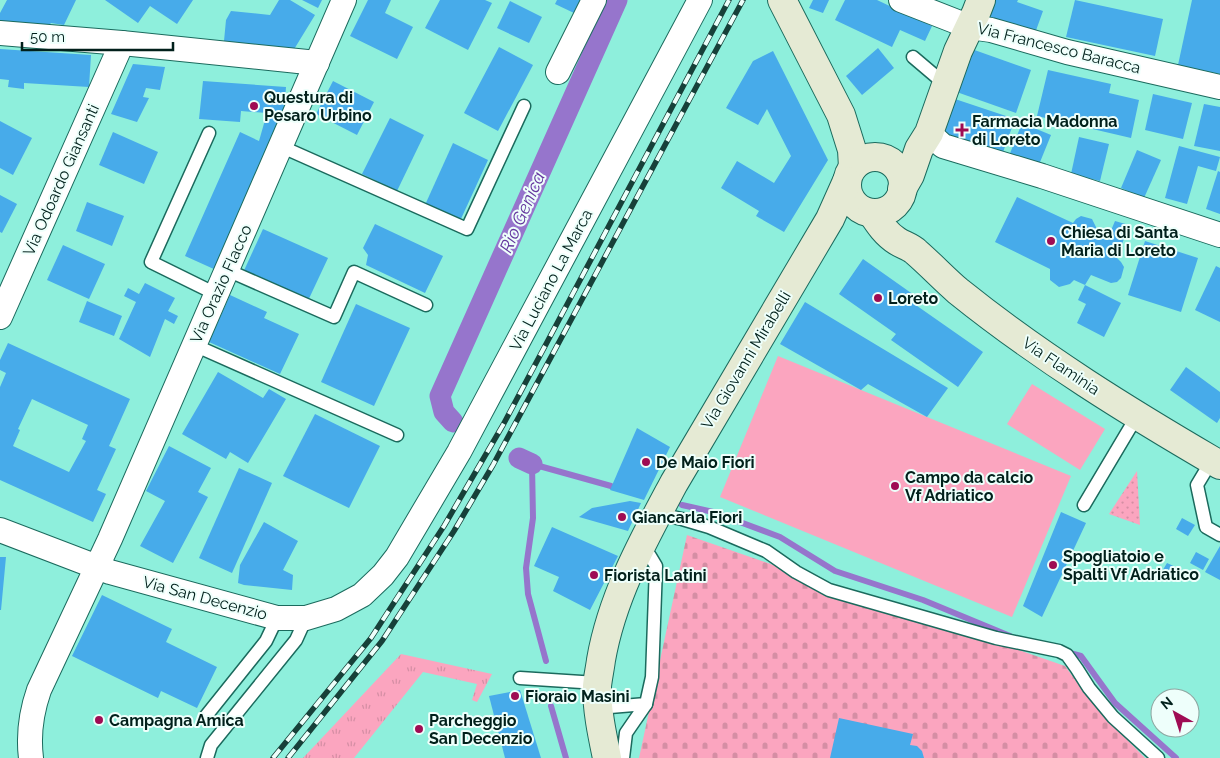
<svg xmlns="http://www.w3.org/2000/svg" width="1220" height="758" font-family="Raleway,sans-serif">
	<style>
		.grass { fill: url(#grass-tufts) }
		.cemetery { fill: url(#cemetery-stones) }
		.park { fill: url(#park-dots) }
		.pitch { fill: #fba5bf }
		.lines { fill: none; stroke-linecap: round; stroke-linejoin: round }
		.stream { stroke: #9675cc; stroke-width: 6 }
		.canal { stroke: #9675cc; stroke-width: 21 }
		.building { fill: #47abea; fill-rule: evenodd }
		.lane-casing { stroke: #1b6a5d; stroke-width: 15 }
		.street-casing { stroke: #1b6a5d; stroke-width: 26 }
		.secondary-casing { stroke: #1b6a5d; stroke-width: 30 }
		.lane { stroke: #fff; stroke-width: 12 }
		.street { stroke: #fff; stroke-width: 24 }
		.secondary { stroke: #e5ead4; stroke-width: 28 }
		.rail-casing { stroke: #174039; stroke-width: 5.5 }
		.rail { stroke: #eefffb; stroke-width: 4; stroke-dasharray: 11; stroke-linecap: butt }
		.poi-dot { fill: #9f0c54; stroke: #eefffb; stroke-width: 2 }
		.labels { text-anchor: middle; dominant-baseline: central; stroke-width: 4; stroke-linejoin: round; paint-order: stroke }
		.street-label { font-size: 16px; fill: #01201b; stroke: #eefffb }
		.poi-label { font-size: 16px; font-weight: bold; fill: #01201b; stroke: #eefffb; text-anchor: start }
		.water-label { font-size: 18px; font-style: italic; fill: #64379e; stroke: #eefffb }
	</style>
	<defs>
		<pattern id="grass-tufts" width="24" height="20" patternUnits="userSpaceOnUse" patternTransform="scale(1.25)"><rect width="24" height="20" fill="#fba5bf"/><path d="M3 7l-1-3M5 7V3M7 7l1-3M15 17l-1-3M17 17v-4M19 17l1-3" fill="none" stroke="#d58ea4"/></pattern>
		<pattern id="cemetery-stones" width="16" height="16" patternUnits="userSpaceOnUse" patternTransform="scale(1.25)"><rect width="16" height="16" fill="#fba5bf"/><path d="M2 7V4a2 2 0 0 1 4 0v3zM10 15v-3a2 2 0 0 1 4 0v3z" fill="#d58ea4"/></pattern>
		<pattern id="park-dots" width="8" height="8" patternUnits="userSpaceOnUse" patternTransform="scale(1.25)"><rect width="8" height="8" fill="#fba5bf"/><path d="M2 2h.1M6 6h.1" fill="none" stroke="#d58ea4" stroke-width="1.8" stroke-linecap="round"/></pattern>
	</defs>
	<rect width="100%" height="100%" fill="#8eefdc"/>
	<path class="grass" d="M401 654 492 674 477 702 472 700 477 684 423 672 354 758H303Z"/>
	<path class="cemetery" d="M687 535 1065 666 1098 710 1145 758H639Z"/>
	<path class="park" d="M1137 471 1140 525 1109 514Z"/>
	<g class="pitch">
		<path d="M778 356 1071 476 1012 617 720 497Z"/>
		<path d="M1032 384 1105 429 1080 470 1007 424Z"/>
	</g>
	<g class="lines">
		<g class="stream">
			<path d="M682 505 713 512 780 537 835 571 923 600 1010 636"/>
			<path d="M1066 652 1081 656 1115 703 1176 758"/>
			<path d="M546 661 528 594 526 568 533 518 532 464 611 486"/>
			<path d="M551 706 566 758"/>
		</g>
		<g class="canal">
			<path d="M453 422 444 412 440 396 617 0"/>
			<path d="M519 458 532 464"/>
		</g>
	</g>
	<g class="building">
		<path d="M7 0H76L64 25 51 23 44 31 13 28 0 21V13Z"/>
		<path d="M105 0H193L177 24 150 6 138 23Z"/>
		<path d="M279 0H290L315 15 293 51 224 41 226 20 231 11 270 15Z"/>
		<path d="M302 0H322L318 8Z"/>
		<path d="M368 0H391L385 13 413 27 397 59 350 36Z"/>
		<path d="M440 0H485L492 3 468 50 425 28Z"/>
		<path d="M557 0H580L574 13 555 4Z"/>
		<path d="M813 0H829L823 13 809 8Z"/>
		<path d="M845 0H877L932 26 925 41 900 30 892 47 835 20Z"/>
		<path d="M992 0H1018L1017 2 1043 11 1034 36 985 18Z"/>
		<path d="M1075 0 1163 19 1155 56 1066 37Z"/>
		<path d="M1192 0H1220V74L1178 65Z"/>
		<path d="M510 1 542 17 529 43 497 28Z"/>
		<path d="M499 47 533 65 498 131 464 113Z"/>
		<path d="M966 47 1031 70 1016 113 951 90Z"/>
		<path d="M878 48 894 68 862 95 846 76Z"/>
		<path d="M0 49 91 55 89 87 24 83V89L8 87 9 80 0 79Z"/>
		<path d="M773 51 828 160 784 232 756 216 759 211 721 188 737 161 774 183 791 156 767 109 758 125 726 108 753 61Z"/>
		<path d="M133 64 165 67 160 90 146 88 143 97 149 98 137 122 111 114Z"/>
		<path d="M1048 70 1111 84 1109 93 1139 100 1131 138 1037 116Z"/>
		<path d="M203 81 286 87 284 114 216 270 185 256 240 132 259 141 267 113 241 111 240 122 199 119Z"/>
		<path d="M333 81 374 102 357 135 316 114Z"/>
		<path d="M1153 94 1192 103 1183 139 1145 130Z"/>
		<path d="M952 98 1015 119 1002 155 940 135Z"/>
		<path d="M1204 104 1220 107V151L1194 146Z"/>
		<path d="M390 118 424 135 397 191 362 174Z"/>
		<path d="M0 121 32 138 13 175 0 168Z"/>
		<path d="M1022 123 1051 135 1038 167 1009 156Z"/>
		<path d="M113 132 158 152 144 184 99 165Z"/>
		<path d="M1079 137 1109 144 1100 181 1071 174Z"/>
		<path d="M453 143 488 160 460 221 425 205Z"/>
		<path d="M1179 146 1220 157 1216 171 1198 166 1187 204 1165 198Z"/>
		<path d="M1137 150 1161 160 1144 198 1121 188Z"/>
		<path d="M1218 171 1220 172V214L1206 209Z"/>
		<path d="M0 195 17 204 2 233 0 232Z"/>
		<path d="M1017 197 1073 223 1076 219 1081 216 1092 219 1097 229 1096 235 1107 240 1115 221 1129 225 1117 258 1121 262 1124 267 1121 278 1117 282 1111 283 1091 275 1085 285 1074 280 1070 284 1059 287 1050 280V269L995 242Z"/>
		<path d="M87 202 124 216 112 246 76 231Z"/>
		<path d="M375 224 443 256 425 293 366 265 368 255 363 248Z"/>
		<path d="M263 229 328 258 306 305 242 275Z"/>
		<path d="M1145 241 1198 258 1181 312 1128 295Z"/>
		<path d="M63 245 105 264 89 299 47 280Z"/>
		<path d="M863 259 914 295 910 301 983 352 958 387 891 340 896 334 839 294Z"/>
		<path d="M1216 266 1220 268V322L1195 310Z"/>
		<path d="M145 283 175 298 168 311 178 316 174 324 165 319 150 357 119 339 136 302 124 296 128 288 139 294Z"/>
		<path d="M1085 285 1121 303 1104 337 1077 323 1086 304 1078 300Z"/>
		<path d="M230 295 267 312 264 318 299 334 280 374 209 342Z"/>
		<path d="M87 301 122 316 114 336 79 322Z"/>
		<path d="M805 302 948 388 927 417 868 384 861 390 780 344Z"/>
		<path d="M356 304 410 328 374 406 321 382Z"/>
		<path d="M8 343 130 399 109 446 116 449 97 490 106 494 93 522 0 480V387L6 373 0 370V360ZM32 399 88 425 82 439 86 441 69 472 13 446 20 430 18 429Z"/>
		<path d="M1186 367 1220 392V418L1217 423 1170 390Z"/>
		<path d="M218 372 263 398 269 389 286 399 248 463 230 452 226 459 182 434Z"/>
		<path d="M315 414 380 446 349 508 283 476Z"/>
		<path d="M637 428 670 447 644 500 610 490Z"/>
		<path d="M169 446 211 468 198 492 208 497 173 563 140 546 165 501 146 491Z"/>
		<path d="M239 468 272 483 232 573 199 558Z"/>
		<path d="M630 501 641 503 628 531 579 517 592 508Z"/>
		<path d="M1061 512 1086 523 1042 617 1023 606Z"/>
		<path d="M1182 518 1195 525 1188 536 1176 529Z"/>
		<path d="M264 522 298 541 283 570 293 575 292 590 244 585 238 583 240 565Z"/>
		<path d="M552 527 618 556 590 610 553 591 559 577 534 566Z"/>
		<path d="M1220 546V580L1205 572Z"/>
		<path d="M1196 552 1209 559 1203 570 1190 563Z"/>
		<path d="M0 557H6L1 610H0Z"/>
		<path d="M1167 563 1180 569 1174 580 1161 573Z"/>
		<path d="M102 595 172 629 166 642 217 667 197 708 161 691 158 698 72 656Z"/>
		<path d="M520 690 541 758H505L489 696Z"/>
		<path d="M839 718 913 734 910 745 917 746 922 751 924 758H830Z"/>
	</g>
	<g class="lines">
		<defs>
			<g id="lane">
				<path d="M913 57 946 85"/>
				<path d="M209 133 151 262 216 294"/>
				<path d="M280 146 467 229 524 106"/>
				<path d="M227 270 334 317 354 272 426 305"/>
				<path d="M194 345 397 435"/>
				<path d="M1212 460 1197 485 1206 527 1220 535"/>
				<path d="M1084 505 1137 416"/>
				<path d="M657 514 682 519 709 527 766 551 796 572 829 590 996 638 1059 651 1067 655 1077 669 1089 688 1113 717 1158 758"/>
				<path d="M520 678 597 683"/>
				<path d="M598 708 646 704 652 677 656 566 650 556 640 548"/>
				<path d="M206 716 266 641 277 618"/>
				<path d="M207 758 211 745 296 640 306 618"/>
				<path d="M623 758 626 733 646 704"/>
			</g>
			<g id="street">
				<path d="M901 0 970 27 991 30 1067 52 1220 87"/>
				<path d="M0 33 122 43 317 63"/>
				<path d="M558 72 594 0"/>
				<path d="M929 133 943 146 1042 176 1220 235"/>
				<path d="M0 317 122 43"/>
				<path d="M0 530 110 572 277 618H306L336 609 362 595 383 575 397 557 459 452 700 0"/>
				<path d="M31 758C28 734 31 713 39 690L110 539 344 0"/>
			</g>
			<g id="secondary">
				<path d="M782 0 841 115 852 150 853 167"/>
				<circle cx="875" cy="185" r="28"/>
				<path d="M902 189 910 175 919 149 929 133 958 51 976 13 981 0"/>
				<path d="M872 213C879 224 886 234 897 241 903 245 911 247 916 252 931 265 944 279 958 291 1040 357 1129 412 1220 465"/>
				<path d="M607 758C602 734 597 711 597 686 598 677 600 668 601 660 612 596 644 539 674 483L830 219 847 181"/>
			</g>
		</defs>
		<use href="#lane" class="lane-casing"/>
		<use href="#street" class="street-casing"/>
		<use href="#secondary" class="secondary-casing"/>
		<use href="#lane" class="lane"/>
		<use href="#street" class="street"/>
		<use href="#secondary" class="secondary"/>
		<defs>
			<g id="rail">
				<path d="M273 758 371 638 444 526 503 425 729 0"/>
				<path d="M288 758 382 641 454 531 493 465 743 0"/>
			</g>
		</defs>
		<use href="#rail" class="rail-casing"/>
		<use href="#rail" class="rail"/>
	</g>
	<g class="poi-dot">
		<circle cx="254" cy="106" r="5"/>
		<path d="M959.5 122.5h5v5h5v5h-5v5h-5v-5h-5v-5h5z"/>
		<circle cx="1051" cy="241" r="5"/>
		<circle cx="878" cy="298" r="5"/>
		<circle cx="646" cy="462" r="5"/>
		<circle cx="895" cy="486" r="5"/>
		<circle cx="622" cy="517" r="5"/>
		<circle cx="1053" cy="565" r="5"/>
		<circle cx="594" cy="575" r="5"/>
		<circle cx="515" cy="696" r="5"/>
		<circle cx="99" cy="720" r="5"/>
		<circle cx="419" cy="729" r="5"/>
	</g>
	<g class="labels">
		<g class="street-label">
			<text transform="translate(1059 48) rotate(14)">Via Francesco Baracca</text>
			<text transform="translate(61 180) rotate(-66)">Via Odoardo Giansanti</text>
			<text transform="translate(551 280) rotate(-62)">Via Luciano La Marca</text>
			<text transform="translate(221 284) rotate(-66)">Via Orazio Flacco</text>
			<text transform="translate(746 360) rotate(-59)">Via Giovanni Mirabelli</text>
			<text transform="translate(1061 366) rotate(34)">Via Flaminia</text>
			<text transform="translate(205 598) rotate(15)">Via San Decenzio</text>
		</g>
		<g class="poi-label">
			<text x="264" y="97">Questura di<tspan x="264" dy="18">Pesaro Urbino</tspan></text>
			<text x="972" y="121">Farmacia Madonna<tspan x="972" dy="18">di Loreto</tspan></text>
			<text x="1061" y="232">Chiesa di Santa<tspan x="1061" dy="18">Maria di Loreto</tspan></text>
			<text x="888" y="298">Loreto</text>
			<text x="656" y="462">De Maio Fiori</text>
			<text x="905" y="477">Campo da calcio<tspan x="905" dy="18">Vf Adriatico</tspan></text>
			<text x="632" y="517">Giancarla Fiori</text>
			<text x="1063" y="556">Spogliatoio e<tspan x="1063" dy="18">Spalti Vf Adriatico</tspan></text>
			<text x="604" y="575">Fiorista Latini</text>
			<text x="525" y="696">Fioraio Masini</text>
			<text x="109" y="720">Campagna Amica</text>
			<text x="429" y="720">Parcheggio<tspan x="429" dy="18">San Decenzio</tspan></text>
		</g>
		<g class="water-label">
			<text transform="translate(522 212) rotate(-66)">Rio Genica</text>
		</g>
	</g>
	<g transform="translate(1175 713) rotate(321)"><circle r="24" fill="#eefffb" stroke="#8fa6a1"/>
	<path d="M0-4L9 19L0 12L-9 19Z" fill="#9f0c54"/>
	<text y="-8" font-size="14" font-weight="bold" text-anchor="middle" fill="#01201b">N</text>
	</g>
	<path d="M22 42v8h151v-8" fill="none" stroke="#01201b" stroke-width="2.5"/>
	<text x="30" y="42" font-size="15" fill="#01201b" stroke="#eefffb" stroke-width="4" paint-order="stroke">50 m</text>
</svg>
